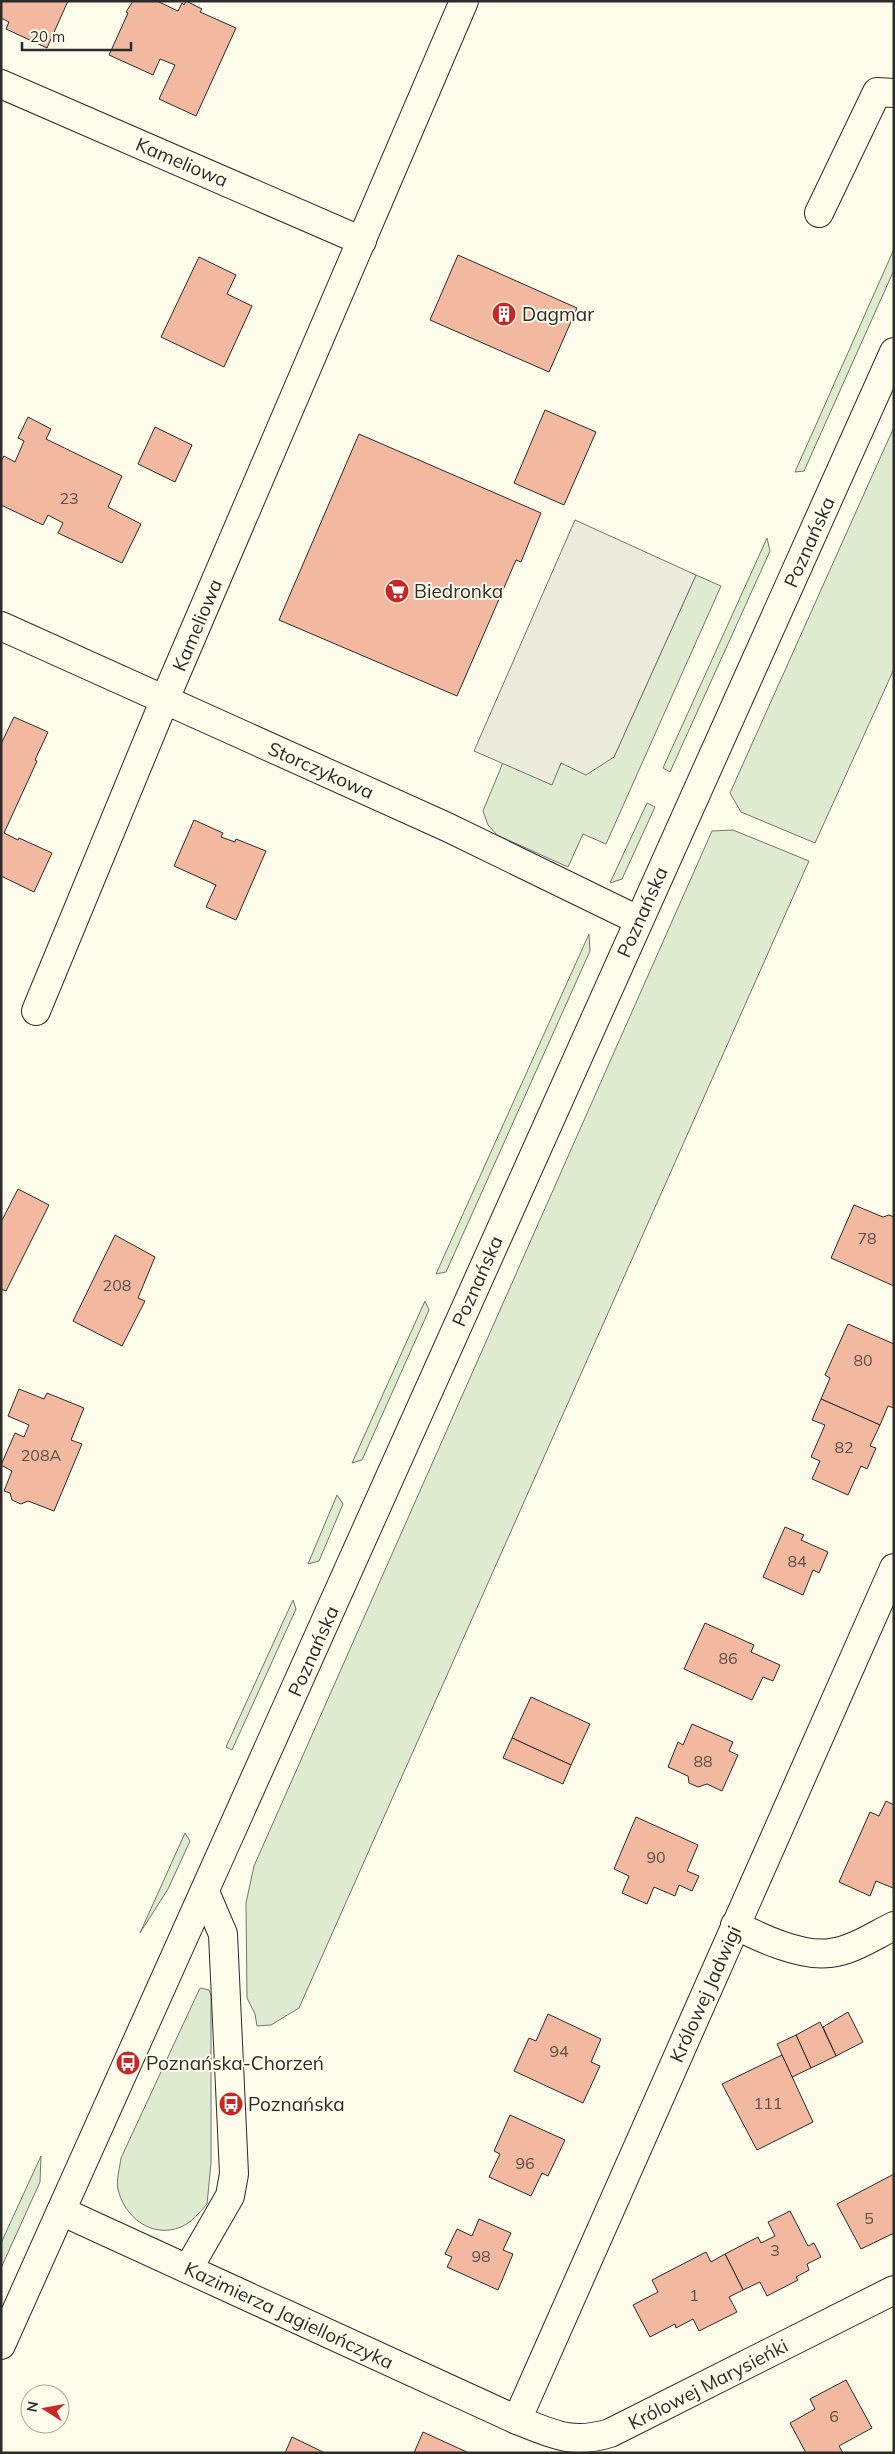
<svg xmlns="http://www.w3.org/2000/svg" width="895" height="2454" font-family="Mulish,sans-serif">
	<style>
		.green { fill: #deebd1; stroke: #74746e }
		.parking { fill: #eceadb; stroke: #74746e }
		.building { fill: #f2b8a0; stroke: #2b2b2b }
		.lines { fill: none; stroke-linecap: round; stroke-linejoin: round }
		.minor-casing { stroke: #2b2b2b; stroke-width: 30 }
		.major-casing { stroke: #2b2b2b; stroke-width: 30 }
		.minor { stroke: #fdfbea; stroke-width: 28 }
		.major { stroke: #fdfbea; stroke-width: 28 }
		.labels { text-anchor: middle; dominant-baseline: central; stroke-width: 4; stroke-linejoin: round; paint-order: stroke }
		.number-label { font-size: 16px; fill: #5d4e48 }
		.street-label { font-size: 19px; fill: #2b2b2b; stroke: #fdfbea }
		.poi-label { font-size: 19px; fill: #2b2b2b; stroke: #fdfbea; text-anchor: start }
	</style>
	<rect width="100%" height="100%" fill="#fdfbea"/>
	<g class="green">
		<path d="M894 249V270L804 471 795 472Z"/>
		<path d="M894 427V669L815 843 741 812 730 793Z"/>
		<path d="M767 538 770 551 670 772 663 768Z"/>
		<path d="M696 575 721 586 606 844 583 834 568 867 497 835 488 825 483 811 509 748 551 785 561 763 614 757Z"/>
		<path d="M647 803 655 807 622 879 610 883Z"/>
		<path d="M733 830 809 861 299 2008 271 2025 257 2026 255 2014 247 1998 246 1903 254 1866 712 831Z"/>
		<path d="M589 934 590 951 446 1272 436 1274Z"/>
		<path d="M425 1301 429 1310 362 1460 352 1463Z"/>
		<path d="M337 1495 343 1504 319 1561 308 1564Z"/>
		<path d="M293 1600 296 1609 232 1750 226 1747Z"/>
		<path d="M185 1833 190 1841 168 1889 140 1933Z"/>
		<path d="M200 1988 209 1990 211 1995V2163L207 2204C199 2213 191 2223 181 2227 152 2239 124 2217 118 2189 116 2179 120 2167 121 2158Z"/>
		<path d="M41 2156 40 2182 1 2268V2243Z"/>
	</g>
	<path class="parking" d="M575 520 696 575 614 757 586 775 561 763 552 785 474 751Z"/>
	<g class="building">
		<path d="M1 1H68L47 48 6 29 9 22 1 18Z"/>
		<path d="M133 1H157L178 11 182 3 184 5 186 1 202 9 200 12 236 28 196 116 159 99 175 65 160 59 153 75 109 55 128 13 126 12Z"/>
		<path d="M458 255 577 308 549 372 430 320Z"/>
		<path d="M199 257 236 275 227 294 252 306 224 367 161 337Z"/>
		<path d="M545 410 596 432 564 505 514 483Z"/>
		<path d="M28 417 51 429 46 439 122 476 108 507 141 524 122 563 58 533 63 523 48 515 43 525 1 505V461L4 456 15 462 24 441 18 438Z"/>
		<path d="M155 427 192 445 175 482 138 464Z"/>
		<path d="M359 434 541 513 521 562 516 560 457 696 279 620Z"/>
		<path d="M14 717 48 732 35 760 37 761 4 833 18 840 19 838 52 853 34 892 1 876V744Z"/>
		<path d="M194 820 223 833 221 837 235 842 236 839 266 851 236 920 206 907 216 885 174 866Z"/>
		<path d="M18 1189 49 1205 6 1291 1 1289V1222Z"/>
		<path d="M854 1205 883 1217 889 1215 894 1217V1286L831 1258Z"/>
		<path d="M115 1235 155 1257 138 1298 145 1301 122 1346 73 1321Z"/>
		<path d="M848 1324 894 1344V1408L888 1406 880 1425 821 1399 830 1378 825 1375Z"/>
		<path d="M19 1389 44 1399 47 1393 84 1408 71 1440 82 1444 54 1511 28 1501 21 1504 12 1500 10 1493 4 1491 12 1471 1 1465 15 1433 24 1437 29 1425 8 1416Z"/>
		<path d="M821 1399 880 1425 870 1446 876 1448 867 1469 861 1466 848 1495 812 1479 820 1461 811 1457 825 1425 812 1420Z"/>
		<path d="M785 1527 804 1535 801 1540 828 1552 819 1573 813 1570 803 1595 763 1577Z"/>
		<path d="M705 1623 754 1645 751 1652 780 1665 773 1681 763 1677 752 1700 684 1669Z"/>
		<path d="M531 1697 590 1724 571 1765 512 1738Z"/>
		<path d="M692 1724 733 1742 729 1751 738 1755 722 1791 707 1784 698 1787 689 1783 688 1776 668 1767 678 1742 683 1745Z"/>
		<path d="M512 1738 571 1765 563 1784 503 1758Z"/>
		<path d="M886 1801 894 1805V1886L893 1888 876 1881 870 1896 839 1882 870 1812 879 1816Z"/>
		<path d="M636 1817 698 1845 687 1871 699 1876 692 1891 679 1885 675 1896 654 1887 647 1904 622 1893 629 1876 614 1869Z"/>
		<path d="M848 2012 863 2042 836 2056 823 2027Z"/>
		<path d="M548 2014 601 2039 591 2062 600 2066 583 2103 514 2071 529 2038 536 2041Z"/>
		<path d="M820 2022 836 2056 811 2068 796 2035Z"/>
		<path d="M796 2035 811 2068 792 2077 777 2044Z"/>
		<path d="M782 2055 813 2122 757 2150 722 2084Z"/>
		<path d="M510 2115 565 2140 548 2176 542 2173 531 2196 489 2177 500 2154 494 2151Z"/>
		<path d="M894 2174V2233L861 2249 837 2204Z"/>
		<path d="M790 2211 808 2246 814 2243 821 2257 807 2264 809 2270 796 2277 798 2280 767 2296 760 2282 743 2290 725 2254 758 2237 761 2243 775 2236 768 2222Z"/>
		<path d="M479 2219 511 2233 503 2250 513 2254 498 2290 447 2267 452 2257 445 2254 457 2229 472 2236Z"/>
		<path d="M706 2252 711 2262 725 2254 743 2290 729 2297 737 2312 699 2331 693 2319 676 2328 675 2324 650 2337 633 2305 658 2292 652 2280Z"/>
		<path d="M846 2380 872 2428 839 2446 843 2453H806L790 2423 815 2409 810 2399Z"/>
		<path d="M423 2432 469 2453H414Z"/>
		<path d="M292 2437 325 2453H285Z"/>
	</g>
	<g class="lines">
		<defs>
			<g id="minor">
				<path d="M1 84 362 241"/>
				<path d="M819 213 877 92 894 93"/>
				<path d="M1 626 447 827 638 920"/>
				<path d="M36 1011 165 699 464 1"/>
				<path d="M735 1925C761 1938 801 1957 830 1953 852 1951 875 1935 894 1926"/>
				<path d="M61 2211 517 2420C553 2434 571 2445 610 2433L894 2290"/>
				<path d="M188 2269 230 2196 234 2174 223 1934 205 1892"/>
				<path d="M517 2420 894 1568"/>
			</g>
			<path id="major" d="M1 2345 894 352"/>
		</defs>
		<use href="#minor" class="minor-casing"/>
		<use href="#major" class="major-casing"/>
		<use href="#minor" class="minor"/>
		<use href="#major" class="major"/>
	</g>
	<defs>
		<symbol id="building-disc" viewBox="-11 -11 22 22"><circle r="9.5" fill="#c62828" stroke="#fdfbea"/><path d="M-4-6H4V6H1V3H-1V6H-4ZM-2.5-4.3h1.7v1.8h-1.7ZM.8-4.3h1.7v1.8H.8ZM-2.5-1h1.7V.8h-1.7ZM.8-1h1.7V.8H.8Z" fill="#fff"/></symbol>
		<symbol id="supermarket-disc" viewBox="-11 -11 22 22"><circle r="9.5" fill="#c62828" stroke="#fdfbea"/><path d="M-6-5.5h2.5l.6 2H6L4.5 2H-2.5L-4.4-4H-6ZM-1.5 3.2a1.3 1.3 0 1 0 .1 0ZM3 3.2a1.3 1.3 0 1 0 .1 0Z" fill="#fff"/></symbol>
		<symbol id="bus-disc" viewBox="-11 -11 22 22"><circle r="9.5" fill="#c62828" stroke="#fdfbea"/><path d="M-5-6H5V4H4V6H2V4H-2V6H-4V4H-5ZM-3.5-4V0h7V-4ZM-3.5 1.2v1.5H-2V1.2ZM2 1.2v1.5H3.5V1.2Z" fill="#fff"/></symbol>
	</defs>
	<g fill-rule="evenodd">
		<use href="#building-disc" x="490" y="300" width="28" height="28"/>
		<use href="#supermarket-disc" x="383" y="577" width="28" height="28"/>
		<use href="#bus-disc" x="114" y="2049" width="28" height="28"/>
		<use href="#bus-disc" x="217" y="2090" width="28" height="28"/>
	</g>
	<g class="labels">
		<g class="number-label">
			<text x="69" y="498">23</text>
			<text x="867" y="1238">78</text>
			<text x="117" y="1285">208</text>
			<text x="863" y="1360">80</text>
			<text x="844" y="1447">82</text>
			<text x="41" y="1455">208A</text>
			<text x="797" y="1561">84</text>
			<text x="728" y="1658">86</text>
			<text x="703" y="1761">88</text>
			<text x="656" y="1857">90</text>
			<text x="559" y="2051">94</text>
			<text x="768" y="2103">111</text>
			<text x="525" y="2163">96</text>
			<text x="869" y="2218">5</text>
			<text x="775" y="2250">3</text>
			<text x="481" y="2256">98</text>
			<text x="694" y="2295">1</text>
			<text x="834" y="2416">6</text>
		</g>
		<g class="street-label">
			<text transform="translate(182 162) rotate(23)">Kameliowa</text>
			<text transform="translate(809 542) rotate(-66)">Poznańska</text>
			<text transform="translate(197 625) rotate(-67)">Kameliowa</text>
			<text transform="translate(321 770) rotate(24)">Storczykowa</text>
			<text transform="translate(642 912) rotate(-66)">Poznańska</text>
			<text transform="translate(477 1281) rotate(-66)">Poznańska</text>
			<text transform="translate(313 1651) rotate(-66)">Poznańska</text>
			<text transform="translate(705 1994) rotate(-66)">Królowej Jadwigi</text>
			<text transform="translate(289 2315) rotate(25)">Kazimierza Jagiellończyka</text>
			<text transform="translate(708 2384) rotate(-27)">Królowej Marysieńki</text>
		</g>
		<g class="poi-label">
			<text x="522" y="314">Dagmar</text>
			<text x="414" y="591">Biedronka</text>
			<text x="146" y="2063">Poznańska-Chorzeń</text>
			<text x="248" y="2104">Poznańska</text>
		</g>
	</g>
	<rect width="895" height="2454" fill="none" stroke="#2b2b2b" stroke-width="5"/>
	<g transform="translate(45 2409) rotate(281)"><circle r="24" fill="#fdfbea" stroke="#a9a89e"/>
	<path d="M0-4L9 19L0 12L-9 19Z" fill="#c62828"/>
	<text y="-8" font-size="14" font-weight="bold" text-anchor="middle" fill="#2b2b2b">N</text>
	</g>
	<path d="M22 42v8h109v-8" fill="none" stroke="#2b2b2b" stroke-width="2.5"/>
	<text x="30" y="42" font-size="15" fill="#2b2b2b" stroke="#fdfbea" stroke-width="4" paint-order="stroke">20 m</text>
</svg>
